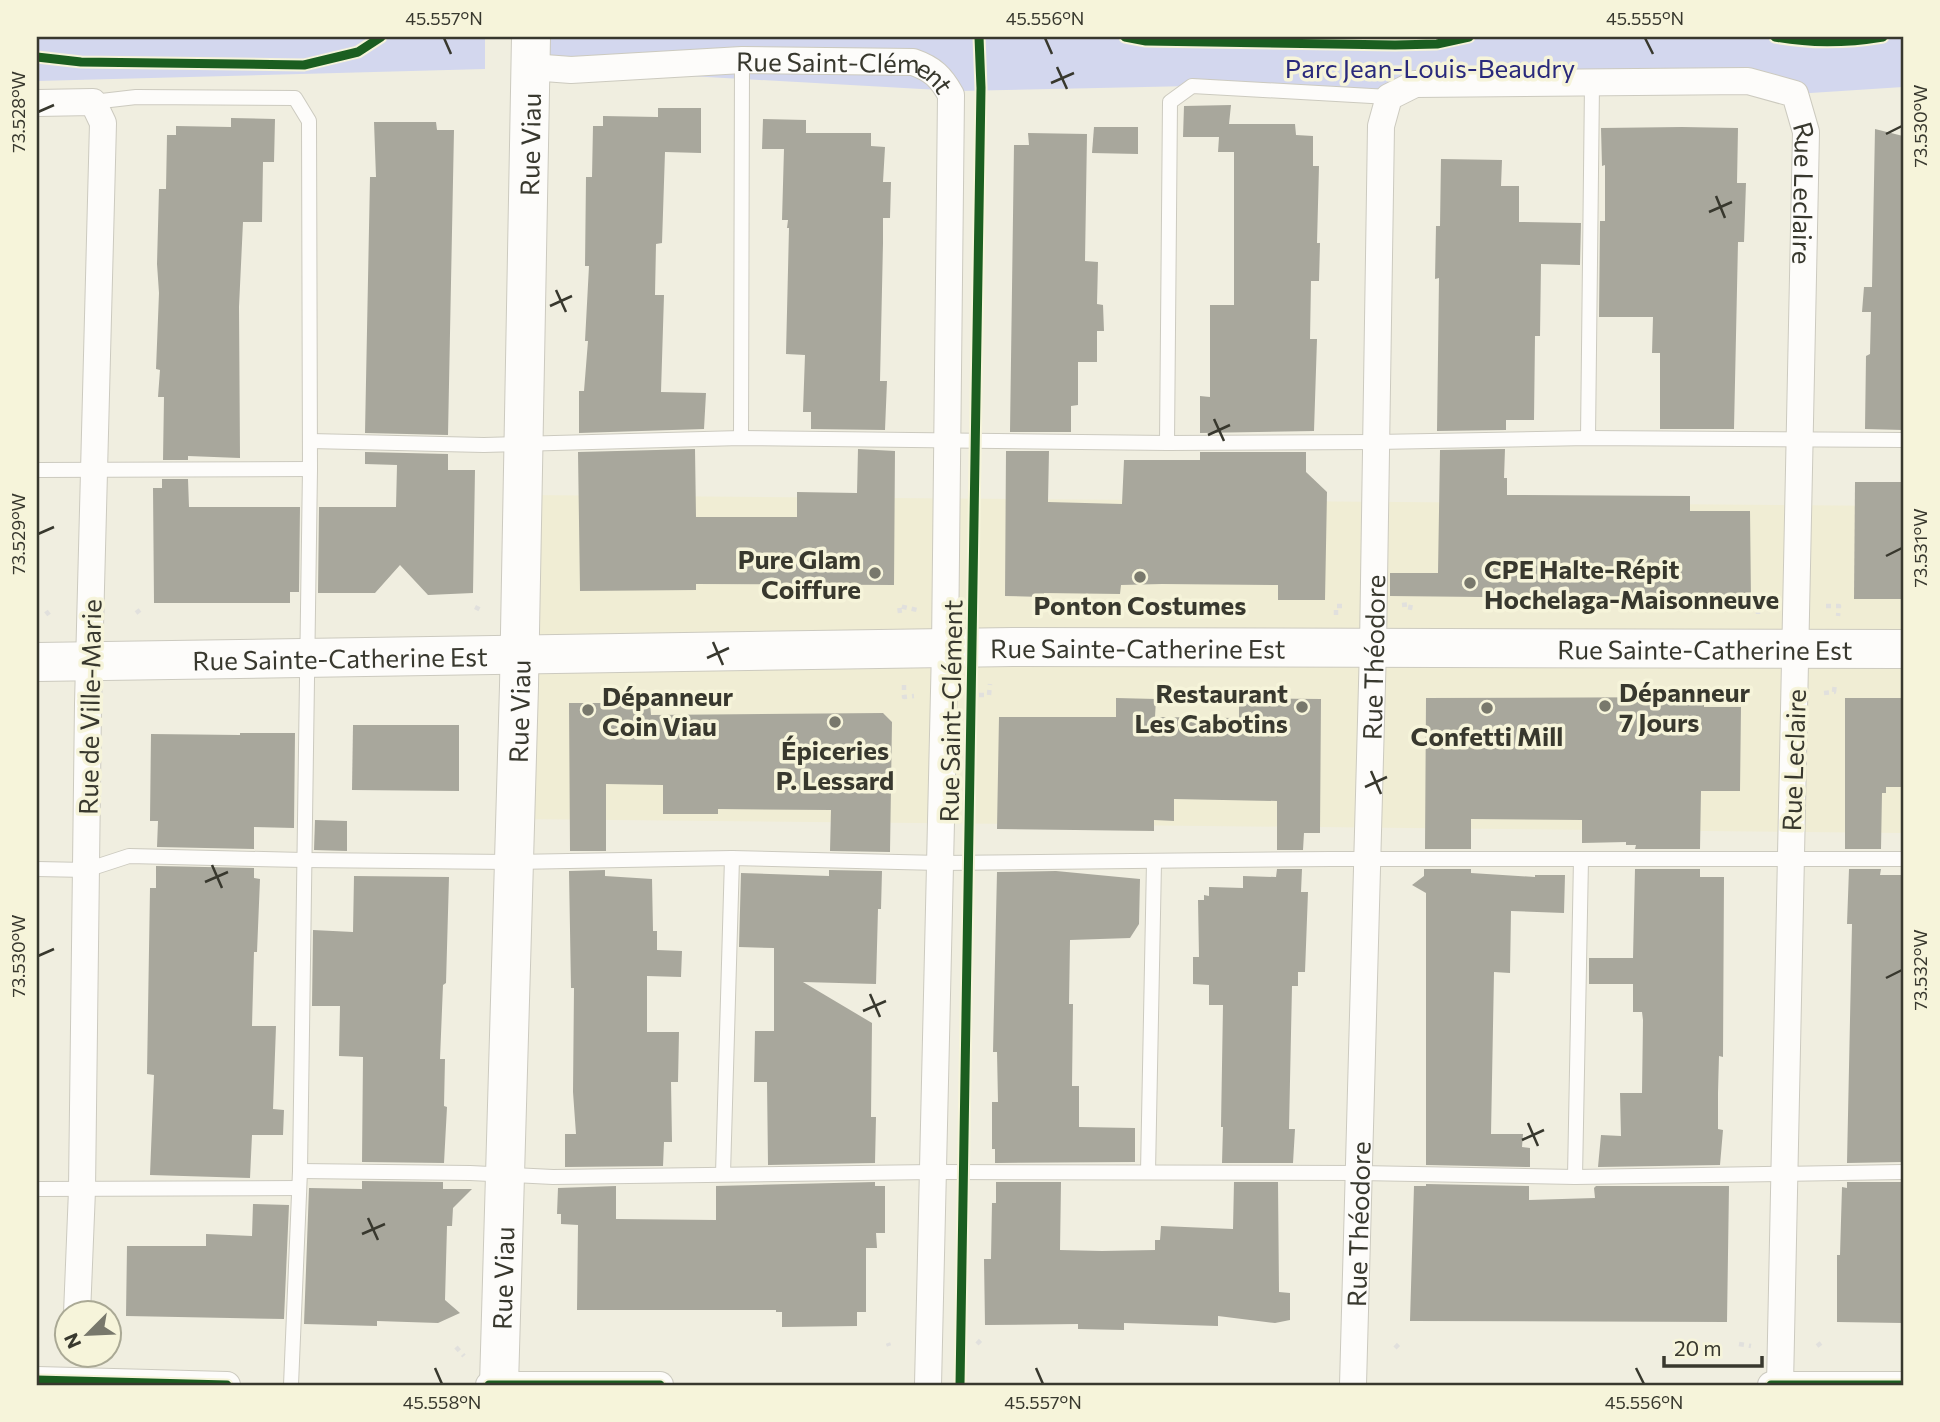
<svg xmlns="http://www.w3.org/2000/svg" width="1940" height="1422" font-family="Commissioner,sans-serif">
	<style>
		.built { fill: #f0edd4 }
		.green { fill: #d3d7ee }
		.building { fill: #a8a79c }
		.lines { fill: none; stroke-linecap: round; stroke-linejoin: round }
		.lane-casing { stroke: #cccabf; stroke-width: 16 }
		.street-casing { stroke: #cccabf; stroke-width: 28 }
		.secondary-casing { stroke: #cccabf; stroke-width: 40 }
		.path { stroke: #e1e0dd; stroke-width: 4.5; stroke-dasharray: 5 5; stroke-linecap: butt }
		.lane { stroke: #fdfcfa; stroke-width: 14 }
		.street { stroke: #fdfcfa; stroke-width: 26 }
		.secondary { stroke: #fdfcfa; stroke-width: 38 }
		.cycleway-casing { stroke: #f6f4da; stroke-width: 13 }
		.cycleway { stroke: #1b5e20; stroke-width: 9 }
		.ticks { fill: none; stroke: #38382e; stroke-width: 2.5 }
		.poi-dot { fill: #78786c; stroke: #f6f4da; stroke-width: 2.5 }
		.labels { text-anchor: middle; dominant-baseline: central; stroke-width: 7; stroke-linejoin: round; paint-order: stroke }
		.park-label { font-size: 26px; fill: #29297c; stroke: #f6f4da }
		.street-label { font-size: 26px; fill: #38382e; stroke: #f6f4da }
		.poi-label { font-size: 26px; font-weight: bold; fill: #38382e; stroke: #f6f4da; text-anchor: start }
		.neatline { fill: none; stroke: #38382e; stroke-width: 2.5 }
		.ticks-label { font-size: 18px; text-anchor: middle; fill: #38382e }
	</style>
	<rect width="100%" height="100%" fill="#f0eee0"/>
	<path class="built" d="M523 495 1903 506V833L515 819Z"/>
	<g class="green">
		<path d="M37 37H485V69L37 81Z"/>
		<path d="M531 37H1903V87L1795 94 1389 97 1192 86 957 91 531 67Z"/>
	</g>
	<g class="building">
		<path d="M1231 105 1229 124H1295L1296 135 1313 136V166H1319L1317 243H1320L1319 281H1311L1310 339H1317L1314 431 1200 433V396L1210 397V305H1234V152H1218L1219 137H1183L1184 106Z"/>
		<path d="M658 108H701V153L665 152 662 243 656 244 655 295H664L661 392 706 393 704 429 579 433V391H584L588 341H585L589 266H585L586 177H592L593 126H603V116L658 117Z"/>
		<path d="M231 118 275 119 274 162H263L262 222H243L239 307 240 458 188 456V460H163L164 397H158L160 370 156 369 159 293 157 264 159 189H166L167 135H176V126L231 127Z"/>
		<path d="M763 119 806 120V133H871V146L885 147 883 182H891L890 218H883V243L880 381H887L885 430 811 429V412H803L805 355 786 354 789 228H787L788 220H782L784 149H762Z"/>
		<path d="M374 122H436L437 130H454L448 435 365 433 370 177H376Z"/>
		<path d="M1094 127H1138V154L1092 153Z"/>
		<path d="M1682 127 1738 128 1737 183H1746L1744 242H1738L1734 429H1660V353H1652L1653 317H1599L1600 221H1605V165L1602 166 1601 128Z"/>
		<path d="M1875 129 1903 136V430L1865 429 1866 356 1870 354 1871 312H1862L1864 287H1872Z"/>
		<path d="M1028 133 1087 134 1085 261 1098 262 1097 304 1103 305 1104 331H1097V362H1078V405L1071 406V432H1010L1014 145H1029Z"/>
		<path d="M1441 159 1502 160 1501 186H1519V222L1581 223 1580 265 1541 264 1540 336H1535L1534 420H1506V430L1437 431 1439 278 1435 279 1436 226H1440Z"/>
		<path d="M695 449 696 517H797V492L857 493 858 449 895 451 894 585 696 584V590L580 591 578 452Z"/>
		<path d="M1505 449 1504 478H1507V495L1690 496V511H1750L1751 600 1390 596V573H1438L1440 450Z"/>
		<path d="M1006 451H1049L1048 502 1122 504 1124 460H1200V452H1306V472L1327 492 1325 600H1278V585L1162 584 1121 585 1120 594 1044 593 1043 597 1005 596Z"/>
		<path d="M365 452 448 454V470H475L473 593 428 595 400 565 375 593H318L319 507H396L397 465 365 464Z"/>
		<path d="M162 479H188L189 507H300L299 592H290V603H154L153 488H162Z"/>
		<path d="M1855 482H1903V599H1854Z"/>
		<path d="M1704 697V707H1741L1740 791H1701L1700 849H1635L1636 845H1626V842L1582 843V820L1471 819V849H1425L1426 698Z"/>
		<path d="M1116 698 1156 699 1155 717 1239 718V698L1321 699 1320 833H1304L1303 850H1277V801L1174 799V821L1154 820V831L997 829 999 717H1116Z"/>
		<path d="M1845 698H1903V787H1886V793H1882L1881 849H1845Z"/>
		<path d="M569 703H650L651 715 883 713 892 722 890 852 830 851 831 810 718 809V814H663V785L606 784V851H570Z"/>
		<path d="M353 725H459V791L352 790Z"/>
		<path d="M240 733H295L294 828 254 827V849L157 847 158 821H150L151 734 240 735Z"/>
		<path d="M315 820 347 821V851L314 850Z"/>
		<path d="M156 866 254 868V878L260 879 257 952H254L252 1026H276L273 1109 284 1110 283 1135H252L250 1178 150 1175 154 1075 147 1074 150 888H156Z"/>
		<path d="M1277 869H1302L1301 892H1308L1305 972H1298V986H1292L1289 1129H1295L1293 1163H1222L1223 1127H1221L1223 1005H1209V985L1193 984V957H1199L1198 900H1204V895L1209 896V887L1243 888V876L1276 877Z"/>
		<path d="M1424 869H1471V873L1535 877V875H1565L1564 913 1511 911 1510 973 1494 972 1491 1134H1523L1522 1147 1530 1148V1167L1426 1165V893L1412 885 1424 876Z"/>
		<path d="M1635 869H1700V877H1724L1723 1057 1719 1056 1718 1093V1129L1723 1130 1720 1165 1598 1167 1601 1135 1621 1136 1620 1093H1642L1643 1020 1642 1012H1633V984H1589V958H1633Z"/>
		<path d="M1849 869H1881L1880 875H1903V1162L1847 1163 1852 924H1847Z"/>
		<path d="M605 870V876L652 879 653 931H657V950L682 951 681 977 647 976V1032H679L678 1082H671L672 1142H664L663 1166 565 1167V1134H576L573 1092 574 988H571L569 871Z"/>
		<path d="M829 870 882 871 881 909H878L876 984 803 982 872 1023 871 1117H876L875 1163 768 1165 767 1082H754L755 1031H774V948L739 947 741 873 829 876Z"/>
		<path d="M1056 871 1140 879 1139 924 1130 938 1070 940 1069 1004H1073L1072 1086H1079V1127L1135 1128V1162L995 1163V1149H992V1102H998L997 1052H993L997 872Z"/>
		<path d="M354 876 449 877 446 983 443 985 440 1059H445L444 1106 447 1107 444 1163 362 1162 363 1057 339 1056 340 1006H312L313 930 353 932Z"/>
		<path d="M362 1181 443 1182V1189H472L453 1208 452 1226H447L445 1300 460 1313 438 1323 377 1321V1326L304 1324 309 1188 362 1189Z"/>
		<path d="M875 1182V1186H885V1233H876L877 1248H866V1312H857V1326L782 1327V1312H776V1310H577L578 1225 561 1224V1214H557L558 1188 616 1186V1219L716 1220V1186Z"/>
		<path d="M996 1182H1061L1060 1250 1102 1251 1155 1250V1240H1160L1161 1226 1233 1229 1234 1182H1278L1279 1292 1290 1293V1320L1275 1323 1218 1316V1326L1124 1323V1330L1078 1329V1324L985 1325 984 1259H991L992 1203H996Z"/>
		<path d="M1847 1182H1903L1901 1296H1903V1323L1837 1322V1255H1840L1842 1187 1847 1188Z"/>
		<path d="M1426 1184 1529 1186V1200L1595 1198 1594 1188 1596 1186H1729L1727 1322 1410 1321 1414 1186H1426Z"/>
		<path d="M253 1204 289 1205 284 1319 126 1316 127 1246H206V1234L252 1236Z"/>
	</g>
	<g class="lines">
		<defs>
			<g id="lane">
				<path d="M93 102 136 97 295 98 309 121 310 469 300 1171 291 1385"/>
				<path d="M741 438 742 60"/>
				<path d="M1588 438 1592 84"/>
				<path d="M310 441 484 445 741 438 1167 443 1376 442 1588 438 1903 440"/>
				<path d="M1167 443 1170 102 1192 86 1389 97"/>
				<path d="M37 470 310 469"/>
				<path d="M37 869 86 870 129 856 303 860 514 862 732 858 940 863 1331 859H1903"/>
				<path d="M300 1171 470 1173 553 1177 934 1172 1359 1173 1575 1177 1903 1172"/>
				<path d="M1148 1172 1154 862"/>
				<path d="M723 1174 732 858"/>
				<path d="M1575 1177 1581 859"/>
				<path d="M37 1189 299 1188"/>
			</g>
			<g id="street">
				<path id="s1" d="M531 67 571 70 742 60 913 62C933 69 941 77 951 95L945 648 928 1385"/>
				<path d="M37 103 93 102 103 123 88 704 82 1190 77 1314"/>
				<path d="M37 1380 227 1385"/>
				<path d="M489 1385H660"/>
				<path id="s2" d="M1353 1385 1373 647 1381 126 1389 97 1415 84 1748 81 1795 94 1806 132 1780 1385"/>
				<path d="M1771 1385H1903"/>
			</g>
			<g id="secondary">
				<path id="s3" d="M37 662 1013 647 1903 649"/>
				<path id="s4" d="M499 1385 519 686 531 37"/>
			</g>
		</defs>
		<use href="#lane" class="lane-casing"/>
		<use href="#street" class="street-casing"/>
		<use href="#secondary" class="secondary-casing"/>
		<g class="path">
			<path d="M1402 605 1411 604 1409 614"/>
			<path d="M1826 606H1839L1838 616"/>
			<path d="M475 607 481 610"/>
			<path d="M46 611 49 615"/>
			<path d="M136 613 140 610"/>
			<path d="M900 613 899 606 917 610"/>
			<path d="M1758 614V604H1767"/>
			<path d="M1336 615V606H1347"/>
			<path d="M904 685V697L914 696"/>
			<path d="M1824 693 1834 692 1835 683"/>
			<path d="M979 695H989L990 684"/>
			<path d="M37 1337V1340"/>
			<path d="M108 1340 119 1335"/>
			<path d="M888 1343 889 1346"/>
			<path d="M977 1344 981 1340"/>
			<path d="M1739 1344 1751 1346"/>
			<path d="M1817 1346 1825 1340"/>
			<path d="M456 1347 464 1356"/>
			<path d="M1395 1348 1399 1344"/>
		</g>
		<use href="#lane" class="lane"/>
		<use href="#street" class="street"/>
		<use href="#secondary" class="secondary"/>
		<defs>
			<g id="cycleway">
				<path d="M1125 37 1146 41 1395 45 1437 44 1469 37"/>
				<path d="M1775 37C1812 44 1847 43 1883 37"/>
				<path d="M37 57 81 62 304 65 358 52 381 37"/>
				<path d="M37 1380 227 1385"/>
				<path d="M489 1385H660"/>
				<path d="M960 1385 981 88 979 37"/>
				<path d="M1771 1385H1903"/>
			</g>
		</defs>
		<use href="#cycleway" class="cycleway-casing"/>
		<use href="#cycleway" class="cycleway"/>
	</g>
	<path class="ticks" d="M444 38 451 54M1045 38 1052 54M1645 38 1653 54M1057 67 1067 89M1051 83 1074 73M38 112 54 105M1886 134 1902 126M1716 196 1725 218M1709 212 1732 202M556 290 566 312M550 306 572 296M1214 419 1224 441M1208 435 1230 425M38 534 54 527M1886 556 1902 548M713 642 723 665M707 658 729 648M1371 771 1381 794M1365 787 1387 777M212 865 222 888M205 882 228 872M38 956 54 949M1886 978 1902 970M870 994 880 1017M863 1011 886 1001M1528 1123 1538 1146M1522 1140 1544 1130M368 1218 378 1240M362 1234 385 1224M435 1368 442 1384M1036 1368 1043 1384M1636 1368 1644 1384"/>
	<g class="poi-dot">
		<circle cx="875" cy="573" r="7"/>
		<circle cx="1140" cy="577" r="7"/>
		<circle cx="1470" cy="583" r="7"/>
		<circle cx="1605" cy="706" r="7"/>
		<circle cx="1302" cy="707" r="7"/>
		<circle cx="1487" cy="708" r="7"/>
		<circle cx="588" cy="710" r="7"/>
		<circle cx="835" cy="722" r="7"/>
	</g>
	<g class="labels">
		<g class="park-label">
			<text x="1430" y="67">Parc Jean-Louis-Beaudry</text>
		</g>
		<g class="street-label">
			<text stroke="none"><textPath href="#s1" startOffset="317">Rue Saint-Clément</textPath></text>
			<text stroke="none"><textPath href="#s4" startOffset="1241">Rue Viau</textPath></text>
			<text stroke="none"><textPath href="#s2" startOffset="1801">Rue Leclaire</textPath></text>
			<text stroke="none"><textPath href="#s3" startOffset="1101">Rue Sainte-Catherine Est</textPath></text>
			<text stroke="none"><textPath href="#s3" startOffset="1668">Rue Sainte-Catherine Est</textPath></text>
			<text stroke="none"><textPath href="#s2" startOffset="728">Rue Théodore</textPath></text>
			<text stroke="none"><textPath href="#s3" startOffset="303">Rue Sainte-Catherine Est</textPath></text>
			<text transform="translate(89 707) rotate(-89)">Rue de Ville-Marie</text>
			<text stroke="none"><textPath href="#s4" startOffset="674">Rue Viau</textPath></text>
			<text transform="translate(950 711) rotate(-89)">Rue Saint-Clément</text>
			<text transform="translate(1793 760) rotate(-88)">Rue Leclaire</text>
			<text stroke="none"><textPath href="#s2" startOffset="161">Rue Théodore</textPath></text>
			<text stroke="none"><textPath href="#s4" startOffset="107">Rue Viau</textPath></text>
		</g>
		<g class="poi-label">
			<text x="861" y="558" text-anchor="end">Pure Glam<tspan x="861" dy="30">Coiffure</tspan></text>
			<text x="1484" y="568">CPE Halte-Répit<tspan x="1484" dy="30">Hochelaga-Maisonneuve</tspan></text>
			<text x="1140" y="604" text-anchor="middle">Ponton Costumes</text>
			<text x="1619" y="691">Dépanneur<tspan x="1619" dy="30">7 Jours</tspan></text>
			<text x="1288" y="692" text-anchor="end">Restaurant<tspan x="1288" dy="30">Les Cabotins</tspan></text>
			<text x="602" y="695">Dépanneur<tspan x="602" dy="30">Coin Viau</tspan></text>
			<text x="1487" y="735" text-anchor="middle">Confetti Mill</text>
			<text x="835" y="749" text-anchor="middle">Épiceries<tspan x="835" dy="30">P. Lessard</tspan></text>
		</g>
	</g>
	<rect width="1940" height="1422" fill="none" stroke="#f6f4da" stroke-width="77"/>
	<g transform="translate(88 1334) rotate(246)"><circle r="33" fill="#f6f4da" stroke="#aaa995" stroke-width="2"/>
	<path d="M0-5L12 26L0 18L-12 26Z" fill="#78786c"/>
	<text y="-10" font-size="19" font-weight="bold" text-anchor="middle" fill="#38382e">N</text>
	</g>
	<path d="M1664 1356v10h98v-10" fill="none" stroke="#38382e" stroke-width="3.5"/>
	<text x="1674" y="1356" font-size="21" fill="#38382e" stroke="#f6f4da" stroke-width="5" paint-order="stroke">20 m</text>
	<rect x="38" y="38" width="1864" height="1346" class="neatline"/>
	<g class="ticks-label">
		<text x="444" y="25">45.557°N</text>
		<text x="1045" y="25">45.556°N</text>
		<text x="1645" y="25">45.555°N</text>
		<text transform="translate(19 112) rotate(-90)" y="6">73.528°W</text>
		<text transform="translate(1921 126) rotate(-90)" y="6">73.530°W</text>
		<text transform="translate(19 534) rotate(-90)" y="6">73.529°W</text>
		<text transform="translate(1921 548) rotate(-90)" y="6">73.531°W</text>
		<text transform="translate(19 956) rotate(-90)" y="6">73.530°W</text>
		<text transform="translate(1921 970) rotate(-90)" y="6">73.532°W</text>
		<text x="442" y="1409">45.558°N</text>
		<text x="1043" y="1409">45.557°N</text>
		<text x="1644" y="1409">45.556°N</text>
	</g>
</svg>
